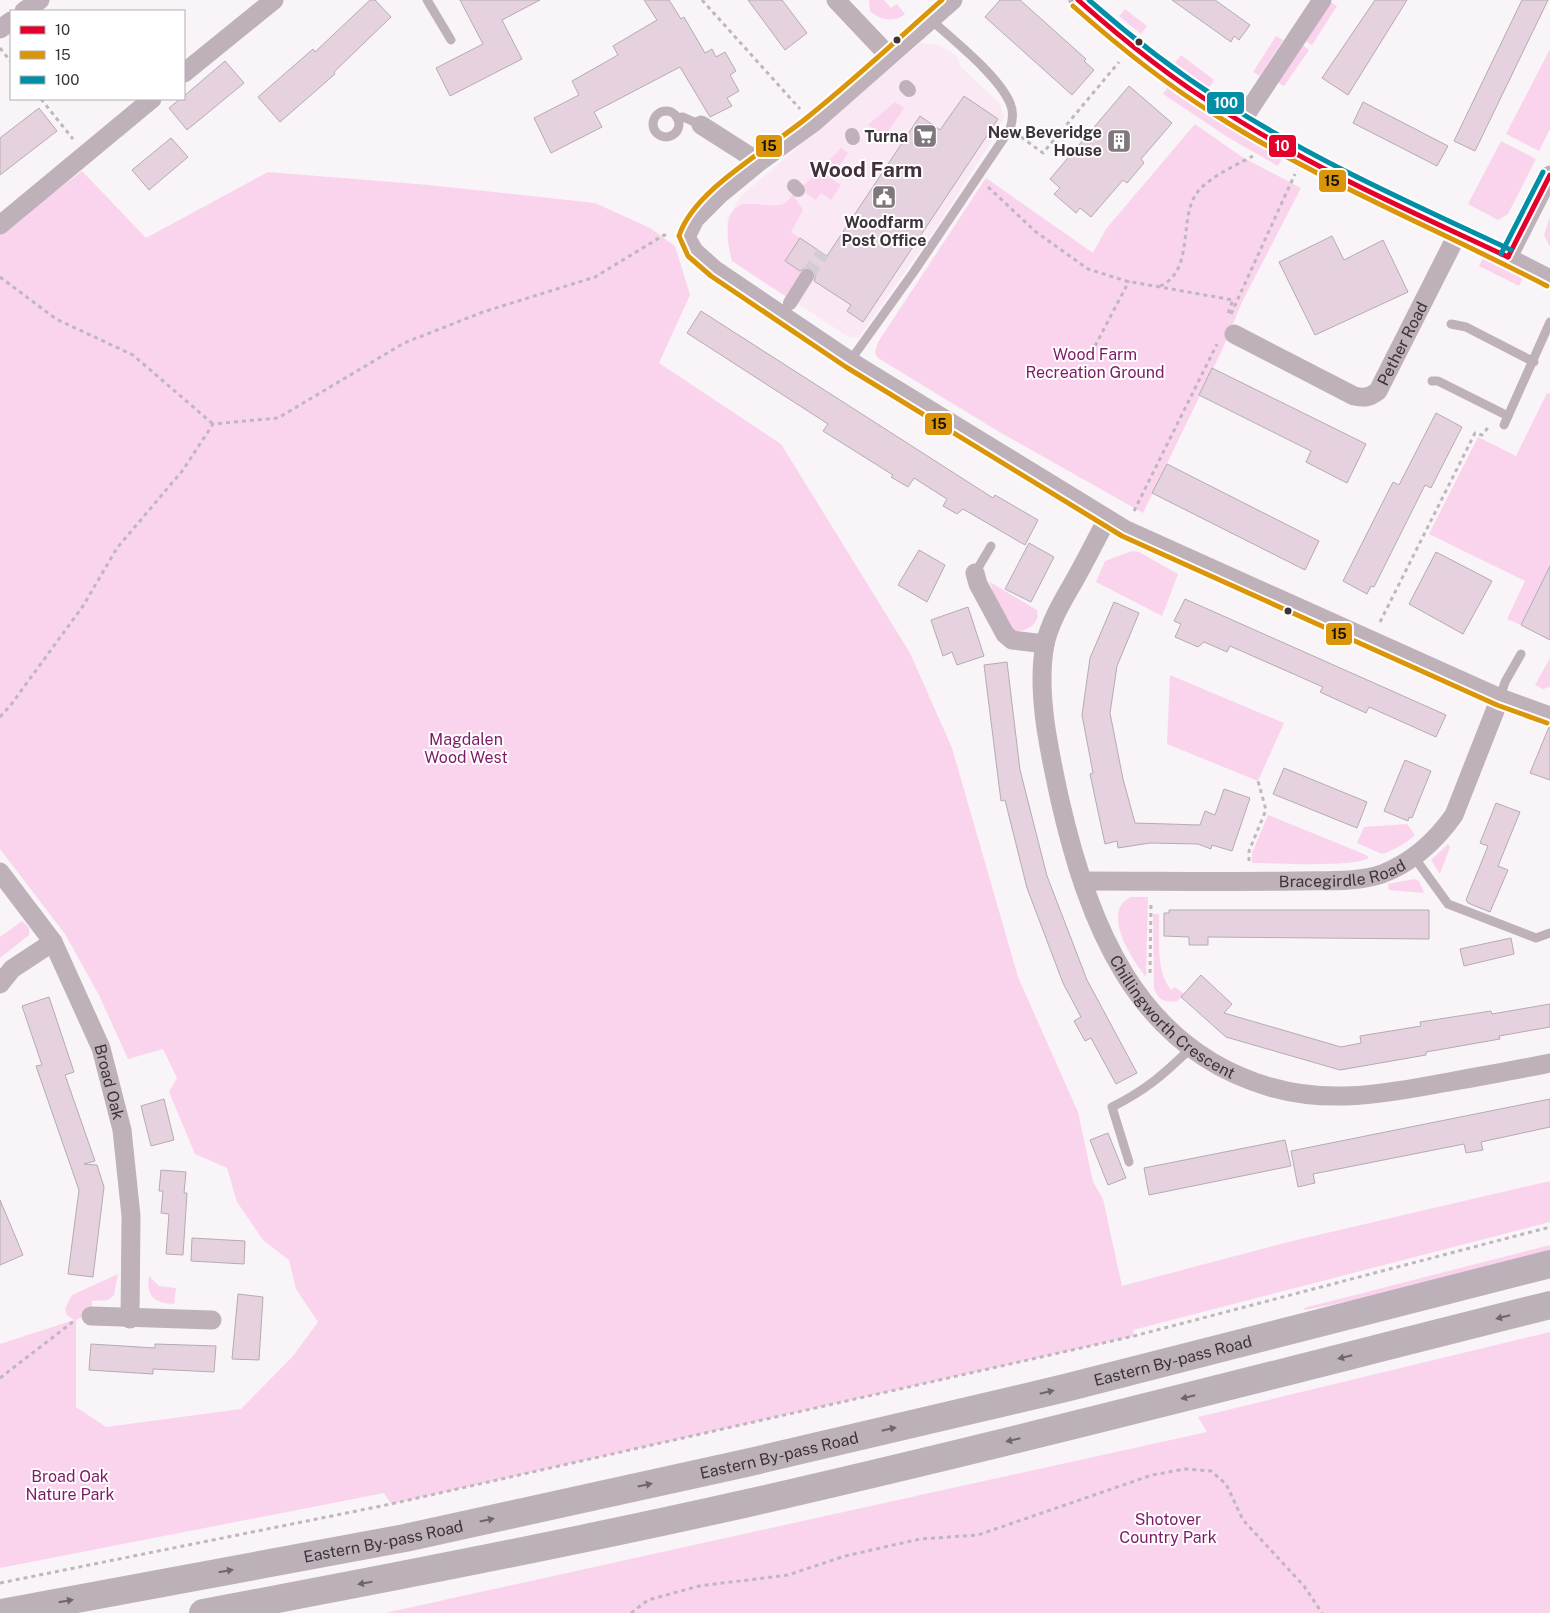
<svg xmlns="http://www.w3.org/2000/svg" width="1550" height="1613" font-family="'Public Sans',sans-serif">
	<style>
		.built { fill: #fae8f4 }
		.green { fill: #fad4ed }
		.building { fill: #e6d2df; stroke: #b3acb0 }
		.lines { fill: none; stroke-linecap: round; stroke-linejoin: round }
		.pedestrian-tunnel { stroke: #d3cdd1; stroke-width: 14; stroke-dasharray: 14 7; stroke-linecap: butt }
		.path { stroke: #beb7bc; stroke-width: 3; stroke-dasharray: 4 4; stroke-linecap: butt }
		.service { stroke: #beb1b9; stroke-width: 9 }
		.pedestrian { stroke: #beb1b9; stroke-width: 14 }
		.minor { stroke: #beb1b9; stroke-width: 19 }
		.trunk { stroke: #bcb0b9; stroke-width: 28 }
		.bus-1-casing { stroke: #fff; stroke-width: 9 }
		.bus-2-casing { stroke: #fff; stroke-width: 9 }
		.bus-3-casing { stroke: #fff; stroke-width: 9 }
		.bus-1 { stroke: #e4002b; stroke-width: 5 }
		.bus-2 { stroke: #db9509; stroke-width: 5 }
		.bus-3 { stroke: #008fa7; stroke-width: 5 }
		.oneway { fill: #70656d }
		.bus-dot { fill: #3d333a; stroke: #fff; stroke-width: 2 }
		.labels { text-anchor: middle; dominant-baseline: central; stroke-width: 4; stroke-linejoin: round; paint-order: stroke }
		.poi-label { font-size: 16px; font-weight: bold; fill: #3d333a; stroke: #fff; text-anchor: end }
		.street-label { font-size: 16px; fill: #3d333a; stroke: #fff }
		.park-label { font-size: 16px; fill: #7f1a67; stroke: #fff }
		.district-label { font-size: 21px; font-weight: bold; fill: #44303d; stroke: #fff }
		.line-badge { stroke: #fff; stroke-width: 2 }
		.badge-label { font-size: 14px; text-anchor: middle; font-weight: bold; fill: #fff }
		.pale-badge-label { font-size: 14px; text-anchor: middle; font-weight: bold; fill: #111 }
	</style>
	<rect width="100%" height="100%" fill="#f9f4f7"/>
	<path class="built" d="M920 43 939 45 957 56 961 67 1000 104 1004 118 992 140 936 228 858 338 849 337 732 261 727 219 742 195Z"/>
	<g class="green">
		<path d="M869 0H884L891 8 897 4 905 14C895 23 879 20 870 11Z"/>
		<path d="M1330 2 1337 6 1312 45 1305 41Z"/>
		<path d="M1125 9 1147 26 1141 34 1119 16Z"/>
		<path d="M1276 36 1283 40 1260 76 1253 72Z"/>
		<path d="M1303 45 1309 50 1284 86 1277 82Z"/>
		<path d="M1550 49V129L1539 151 1506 134Z"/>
		<path d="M1181 55 1214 80 1209 88 1175 63Z"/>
		<path d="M1168 87 1246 139 1282 159 1278 166 1229 138 1163 94Z"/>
		<path d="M895 102 904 108 885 136 868 125Z"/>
		<path d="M1195 124 1242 157 1301 188 1242 302 1223 348 1143 513 996 430 878 358 875 353 878 342 986 178 1093 253 1106 229Z"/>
		<path d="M1501 141 1536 159 1508 214 1498 220 1468 204Z"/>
		<path d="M841 148 848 153 831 178 841 185 831 200 821 193 816 200 807 194 802 187Z"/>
		<path d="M82 171 146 238 268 172 429 185 595 203 650 228 675 246 690 295 659 363 781 444 910 653 952 748 1018 977 1078 1112 1093 1182 1103 1199 1122 1286 1288 1242 1550 1181V1222L1133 1330 1134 1336 391 1504 384 1493 0 1568V1344L74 1320 67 1315 65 1309 72 1295 118 1274 114 1295 108 1300 92 1301V1312L76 1320V1407L106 1427 241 1409 293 1356 318 1322 296 1289 289 1260 263 1240 237 1202 227 1168 195 1154 169 1092 177 1078 163 1049 128 1059 99 995 65 934 0 849V234Z"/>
		<path d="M793 195 803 210 791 232 800 238 785 261 804 274 785 296 732 261C726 239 721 201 753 204 763 204 775 208 785 203 788 201 791 197 793 195Z"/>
		<path d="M1550 217V247L1544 235Z"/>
		<path d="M1483 258 1523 277 1519 286 1479 266Z"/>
		<path d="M1547 393 1550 394V566L1521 625 1507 619 1525 581 1429 534 1478 437 1516 456Z"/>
		<path d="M1132 551 1139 552 1178 574 1162 616 1096 582 1105 561Z"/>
		<path d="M990 582 1037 610C1041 624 1024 634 1012 630L994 597Z"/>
		<path d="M1550 658V687L1543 689 1535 685Z"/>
		<path d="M1170 675 1284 723 1258 781 1167 744Z"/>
		<path d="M1268 815 1364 854 1369 857C1362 868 1269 863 1252 863V853Z"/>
		<path d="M1407 824 1415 835C1405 844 1394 850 1382 854L1357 843 1364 827Z"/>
		<path d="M1448 844 1450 847 1440 874 1431 860Z"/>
		<path d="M1414 879 1419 881 1424 893 1389 890 1388 884Z"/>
		<path d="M1131 897H1148L1146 977C1132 960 1100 911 1131 897Z"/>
		<path d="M1153 914H1159C1160 938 1155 970 1171 990L1175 987 1184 994 1177 1001C1165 1003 1159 1000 1154 989Z"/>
		<path d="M22 921 29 928V935L0 958V937Z"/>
		<path d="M1550 1245V1253L1404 1290 1305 1310 1304 1308Z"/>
		<path d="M149 1276 159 1286 176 1288 174 1304C154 1303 146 1296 149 1276Z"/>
		<path d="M1550 1332V1613H385L1207 1432 1198 1417Z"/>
	</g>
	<g class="building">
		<path d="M370 0H375L391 17 334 72 335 74 280 122 258 97 313 49 315 52Z"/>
		<path d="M460 0H540L502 20 522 59 450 96 436 68 483 44Z"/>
		<path d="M644 0H669L681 19 684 17 705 53 712 49 716 57 725 52 736 71 730 75 739 91 727 98 732 106 710 117 680 67 594 112 602 127 551 153 534 118 579 95 572 81 618 55 613 46 657 20Z"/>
		<path d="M748 0H782L807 33 785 50Z"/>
		<path d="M1000 0H1020L1086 59 1084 61 1094 70 1072 95 985 17Z"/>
		<path d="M1172 0H1215L1250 25 1239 40 1234 36 1231 42Z"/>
		<path d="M1375 0H1407L1348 95 1322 78Z"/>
		<path d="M1522 0H1548L1475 151 1454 141Z"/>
		<path d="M225 61 244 83 187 130 169 108 180 99H184V96Z"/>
		<path d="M1129 86 1172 123 1141 159 1144 163 1127 183 1123 180 1091 217 1080 208 1076 213 1054 194 1060 188 1050 179Z"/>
		<path d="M964 96 998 119 863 322 847 311 851 305 814 281 816 276 812 269 807 267 800 271 785 261 800 238 827 256 920 116 940 130Z"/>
		<path d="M1363 102 1448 146 1437 166 1353 123Z"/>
		<path d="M39 108 57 131 0 175V138Z"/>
		<path d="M171 138 188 157 149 190 132 170Z"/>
		<path d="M1332 236 1344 260 1383 240 1408 292 1315 335 1279 262Z"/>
		<path d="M701 311 993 498 995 495 1038 520 1025 545 963 509 957 514 943 506 947 499 914 478 908 487 891 477 893 475 823 431 828 424 687 333Z"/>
		<path d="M1212 368 1366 444 1347 483 1306 462 1311 451 1199 395Z"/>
		<path d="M1436 413 1462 427 1431 488 1425 485 1374 587 1371 586 1367 594 1343 581 1393 482 1399 485Z"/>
		<path d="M1167 464 1319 541 1305 570 1152 493Z"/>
		<path d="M1029 543 1054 557 1031 602 1005 589Z"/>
		<path d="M919 550 945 565 927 602 898 585Z"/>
		<path d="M1436 552 1492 581 1463 634 1409 604Z"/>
		<path d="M1550 566V640L1521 625Z"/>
		<path d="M1185 599 1446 715 1436 737 1369 707 1366 713 1320 692 1323 687 1230 646 1227 652 1204 642 1198 647 1175 637 1181 624 1174 621Z"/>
		<path d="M1114 602 1139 613 1117 666 1110 713 1123 779 1135 823 1200 825 1205 811 1215 815 1224 789 1250 798 1232 851 1212 845 1211 849 1198 844 1150 843 1118 848 1117 841 1105 844 1090 774 1093 773 1082 715 1090 658Z"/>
		<path d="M968 607 984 656 957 665 952 652 943 656 931 620Z"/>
		<path d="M1007 662 1020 770 1047 876 1087 980 1137 1073 1116 1084 1091 1038 1085 1041 1074 1021 1081 1017 1063 983 1027 888 1005 800 1001 801 984 665Z"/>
		<path d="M1549 727H1550V780L1530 773Z"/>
		<path d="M1405 760 1431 771 1412 818 1409 817 1408 821 1384 811Z"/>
		<path d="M1284 768 1367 802 1357 828 1273 794Z"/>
		<path d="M1496 803 1520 812 1498 866 1508 870 1490 912 1468 903 1466 900 1488 846 1480 843Z"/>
		<path d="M1169 910H1429V939L1208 937V945H1189V937L1164 936V913H1169Z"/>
		<path d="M1511 938 1514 954 1464 966 1460 949Z"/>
		<path d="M1201 975 1232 1004 1224 1013 1341 1047 1361 1043 1360 1036 1421 1026 1420 1022 1491 1011 1492 1014 1550 1004V1027L1499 1036 1500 1039 1426 1052V1055L1340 1070 1226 1037 1181 997Z"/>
		<path d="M49 997 74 1072 65 1075 95 1161 84 1164 97 1165 104 1187 93 1277 68 1274 79 1190 36 1066 42 1065 22 1006Z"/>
		<path d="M164 1099 174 1140 151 1146 141 1106Z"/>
		<path d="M1550 1099V1127L1481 1142 1483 1150 1466 1153 1464 1144 1313 1174 1315 1183 1298 1187 1291 1151Z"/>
		<path d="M1108 1133 1126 1178 1108 1185 1090 1140Z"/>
		<path d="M1285 1140 1291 1166 1149 1195 1144 1168Z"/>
		<path d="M161 1170 186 1172 184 1193H187L183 1255 166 1254 169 1214 161 1213 163 1191H159Z"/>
		<path d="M0 1200 23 1255 0 1265Z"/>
		<path d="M192 1238 245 1241 244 1264 191 1261Z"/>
		<path d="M238 1294 263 1297 259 1360 232 1359Z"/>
		<path d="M91 1344 155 1348V1344L216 1346 214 1372 153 1369V1374L89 1370Z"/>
	</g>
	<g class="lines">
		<path class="pedestrian-tunnel" d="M807 276 823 253"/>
		<g class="path">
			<path d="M702 0 800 109"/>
			<path d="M0 48 11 62"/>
			<path d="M41 99 73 139"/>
			<path d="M1021 137 1043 153 1119 62"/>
			<path d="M988 187 1036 232 1088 269 1126 281 1233 300 1227 316"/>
			<path d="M0 277 56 319 133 355 213 424"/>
			<path d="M1160 286C1197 270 1176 214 1200 189 1214 175 1236 165 1253 156"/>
			<path d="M1231 314 1295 174"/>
			<path d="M1095 346 1129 281"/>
			<path d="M1134 511 1217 344"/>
			<path d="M1380 622 1475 433 1482 435 1490 425"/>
			<path d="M0 717 10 706 83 606 117 548 183 470 213 424 278 418 404 343 483 312 595 277 664 235 668 236"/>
			<path d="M1249 861V851L1266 810 1258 781"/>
			<path d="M1150 973 1151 902"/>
			<path d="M0 1378 74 1321"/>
			<path d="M0 1583 391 1504 1134 1336 1550 1227"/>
			<path d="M631 1613 648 1600 699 1586 788 1575 845 1556 920 1539 978 1535 1152 1475 1185 1469 1211 1471 1226 1484 1243 1520 1304 1586 1322 1613"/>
		</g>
		<g class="service">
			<path d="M427 0 451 40"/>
			<circle cx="666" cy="124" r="13"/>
			<path d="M677 118 683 117 701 125"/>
			<path d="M1451 324 1466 327 1534 362"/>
			<path d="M850 361 913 273 1010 129C1013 120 1014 112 1010 103 998 75 953 40 930 19"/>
			<path d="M1432 381H1438L1508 416"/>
			<path d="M1504 425 1550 322"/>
			<path d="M975 573 991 546"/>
			<path d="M1500 698 1505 682 1521 654"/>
			<path d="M1414 857 1448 904 1536 938 1550 933"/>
			<path d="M1129 1162 1112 1107C1146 1090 1163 1075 1191 1048"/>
		</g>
		<g class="pedestrian">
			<path d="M906 87 909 90"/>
			<path d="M852 135 853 138"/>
			<path d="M794 186 798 190"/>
			<path d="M790 303 807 276"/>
		</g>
		<g class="minor">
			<path d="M836 0 888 55"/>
			<path d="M953 0 813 123 759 162 719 195 695 219 686 237 694 251 715 270 850 361 1126 530 1500 698 1550 716"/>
			<path d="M1078 0C1128 46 1183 88 1242 123 1341 181 1448 225 1550 279"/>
			<path d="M24 11 40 0"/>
			<path d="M0 29 11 21"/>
			<path d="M184 73 274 0"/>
			<path d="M1241 122 1322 0"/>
			<path d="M701 125 759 162"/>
			<path d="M0 225 152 99"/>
			<path d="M1508 257 1550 175"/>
			<path id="s1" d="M1234 334 1354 396C1364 398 1369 398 1378 391L1458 233"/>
			<path id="s2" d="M1107 519C1096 540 1085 562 1073 583 1062 602 1050 622 1045 644 1036 692 1049 749 1059 796 1087 921 1135 1048 1270 1087 1325 1103 1377 1095 1432 1085 1471 1078 1511 1071 1550 1063"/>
			<path d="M975 573 978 584 1005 634 1012 640 1045 644"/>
			<path id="s3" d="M0 872 53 942 101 1048 122 1130 131 1216 130 1319"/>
			<path id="s4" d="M1083 881C1154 881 1224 882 1295 881 1323 880 1355 883 1382 874 1413 862 1435 842 1454 815L1500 698"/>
			<path d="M0 984 12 969 53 942"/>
			<path d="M91 1316 212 1320"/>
		</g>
		<g class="trunk">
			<path id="s5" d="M1 1613 405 1538 746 1463 1065 1388 1550 1264"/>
			<path d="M203 1613C385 1579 567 1544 748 1503 1016 1442 1283 1372 1550 1305"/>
		</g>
		<defs>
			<g id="bus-1">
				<path d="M1078 0C1122 39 1169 77 1219 108 1310 167 1410 211 1508 257"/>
				<path d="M1508 257 1550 175"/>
			</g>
			<g id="bus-2">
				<path d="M942 0C898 39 855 79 809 116 771 148 694 189 679 236L688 256 711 276 846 367 1122 536 1497 705 1547 723"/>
				<path d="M1073 6C1118 46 1165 84 1217 116 1321 182 1437 229 1547 286"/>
			</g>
			<g id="bus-3">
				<path d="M1089 0C1131 37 1175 71 1222 101 1313 160 1413 204 1511 250"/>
				<path d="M1501 254 1543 172"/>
			</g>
		</defs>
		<use href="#bus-1" class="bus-1-casing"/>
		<use href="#bus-2" class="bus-2-casing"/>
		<use href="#bus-3" class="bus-3-casing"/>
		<use href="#bus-1" class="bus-1"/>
		<use href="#bus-2" class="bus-2"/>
		<use href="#bus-3" class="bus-3"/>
	</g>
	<defs><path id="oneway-solid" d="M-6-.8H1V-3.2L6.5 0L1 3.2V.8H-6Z" transform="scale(1.25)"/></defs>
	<g class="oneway">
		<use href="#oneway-solid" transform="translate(1503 1317) rotate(166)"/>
		<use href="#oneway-solid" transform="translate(1345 1357) rotate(166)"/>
		<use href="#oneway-solid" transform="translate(1047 1392) rotate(-13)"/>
		<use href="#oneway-solid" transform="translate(1188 1397) rotate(166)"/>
		<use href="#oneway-solid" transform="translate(889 1429) rotate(-13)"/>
		<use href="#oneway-solid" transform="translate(1013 1440) rotate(167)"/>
		<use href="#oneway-solid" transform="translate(645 1485) rotate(-12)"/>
		<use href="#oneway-solid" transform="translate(487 1520) rotate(-12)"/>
		<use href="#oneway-solid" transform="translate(226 1571) rotate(-10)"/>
		<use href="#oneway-solid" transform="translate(365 1583) rotate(170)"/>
		<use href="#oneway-solid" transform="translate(66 1601) rotate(-10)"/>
	</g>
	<defs>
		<symbol id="supermarket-square" viewBox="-11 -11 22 22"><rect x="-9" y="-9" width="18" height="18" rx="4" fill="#7f777c" stroke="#fff"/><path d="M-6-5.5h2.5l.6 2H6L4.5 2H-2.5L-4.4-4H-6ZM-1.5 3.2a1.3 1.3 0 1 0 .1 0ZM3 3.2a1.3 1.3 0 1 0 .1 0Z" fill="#fff"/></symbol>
		<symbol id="building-square" viewBox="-11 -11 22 22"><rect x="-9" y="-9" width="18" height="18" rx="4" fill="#7f777c" stroke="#fff"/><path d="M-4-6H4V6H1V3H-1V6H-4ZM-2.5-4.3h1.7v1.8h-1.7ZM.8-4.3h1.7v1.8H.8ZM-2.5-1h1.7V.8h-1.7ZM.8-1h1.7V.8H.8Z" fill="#fff"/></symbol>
		<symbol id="civic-square" viewBox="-11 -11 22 22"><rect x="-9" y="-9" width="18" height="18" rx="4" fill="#7f777c" stroke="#fff"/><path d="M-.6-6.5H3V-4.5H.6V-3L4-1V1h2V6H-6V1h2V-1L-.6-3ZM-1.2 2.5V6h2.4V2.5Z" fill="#fff"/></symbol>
	</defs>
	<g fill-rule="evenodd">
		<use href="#supermarket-square" x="911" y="122" width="28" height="28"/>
		<use href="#building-square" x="1105" y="127" width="28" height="28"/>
		<use href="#civic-square" x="870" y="183" width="28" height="28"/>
	</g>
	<g class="bus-dot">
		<circle cx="897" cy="40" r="4.5"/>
		<circle cx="1139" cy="42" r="4.5"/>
		<circle cx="1288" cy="611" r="4.5"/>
	</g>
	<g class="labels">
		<g class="poi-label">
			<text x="1102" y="132">New Beveridge<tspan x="1102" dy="18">House</tspan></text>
			<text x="908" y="136">Turna</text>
			<text x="884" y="222" text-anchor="middle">Woodfarm<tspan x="884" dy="18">Post Office</tspan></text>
		</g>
		<g class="street-label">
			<text stroke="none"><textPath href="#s1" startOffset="214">Pether Road</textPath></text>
			<text stroke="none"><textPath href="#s4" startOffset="260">Bracegirdle Road</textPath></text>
			<text stroke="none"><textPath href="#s2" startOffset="549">Chillingworth Crescent</textPath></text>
			<text stroke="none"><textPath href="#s3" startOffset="239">Broad Oak</textPath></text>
			<text stroke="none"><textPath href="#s5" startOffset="1199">Eastern By-pass Road</textPath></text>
			<text stroke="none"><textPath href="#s5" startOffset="794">Eastern By-pass Road</textPath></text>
			<text stroke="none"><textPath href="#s5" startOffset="389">Eastern By-pass Road</textPath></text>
		</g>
		<g class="park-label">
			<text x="1095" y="354">Wood Farm<tspan x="1095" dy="18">Recreation Ground</tspan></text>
			<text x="466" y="739">Magdalen<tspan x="466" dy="18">Wood West</tspan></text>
			<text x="70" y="1476">Broad Oak<tspan x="70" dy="18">Nature Park</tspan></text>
			<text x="1168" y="1519">Shotover<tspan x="1168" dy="18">Country Park</tspan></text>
		</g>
		<g class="district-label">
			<text x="866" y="169">Wood Farm</text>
		</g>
	</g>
	<g class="line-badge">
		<rect x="1206" y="91" width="39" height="24" rx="5" fill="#008fa7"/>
		<rect x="755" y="134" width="28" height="24" rx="5" fill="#db9509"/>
		<rect x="1268" y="134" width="29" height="24" rx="5" fill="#e4002b"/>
		<rect x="1318" y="169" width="29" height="24" rx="5" fill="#db9509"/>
		<rect x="924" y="412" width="29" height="24" rx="5" fill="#db9509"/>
		<rect x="1325" y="622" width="28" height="24" rx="5" fill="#db9509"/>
	</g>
	<g class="badge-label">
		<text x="1226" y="108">100</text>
		<text x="1282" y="151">10</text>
	</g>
	<g class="pale-badge-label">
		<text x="769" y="151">15</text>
		<text x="1332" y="186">15</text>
		<text x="939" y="429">15</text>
		<text x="1339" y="639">15</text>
	</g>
	<rect x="10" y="10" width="175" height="90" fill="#ffffff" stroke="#b1adb0"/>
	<rect x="20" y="26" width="25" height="8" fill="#e4002b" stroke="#b1adb0"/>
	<text x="55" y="35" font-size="15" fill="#3d333a">10</text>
	<rect x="20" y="51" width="25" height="8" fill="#db9509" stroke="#b1adb0"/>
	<text x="55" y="60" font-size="15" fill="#3d333a">15</text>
	<rect x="20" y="76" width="25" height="8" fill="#008fa7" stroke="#b1adb0"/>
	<text x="55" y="85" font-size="15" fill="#3d333a">100</text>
</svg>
